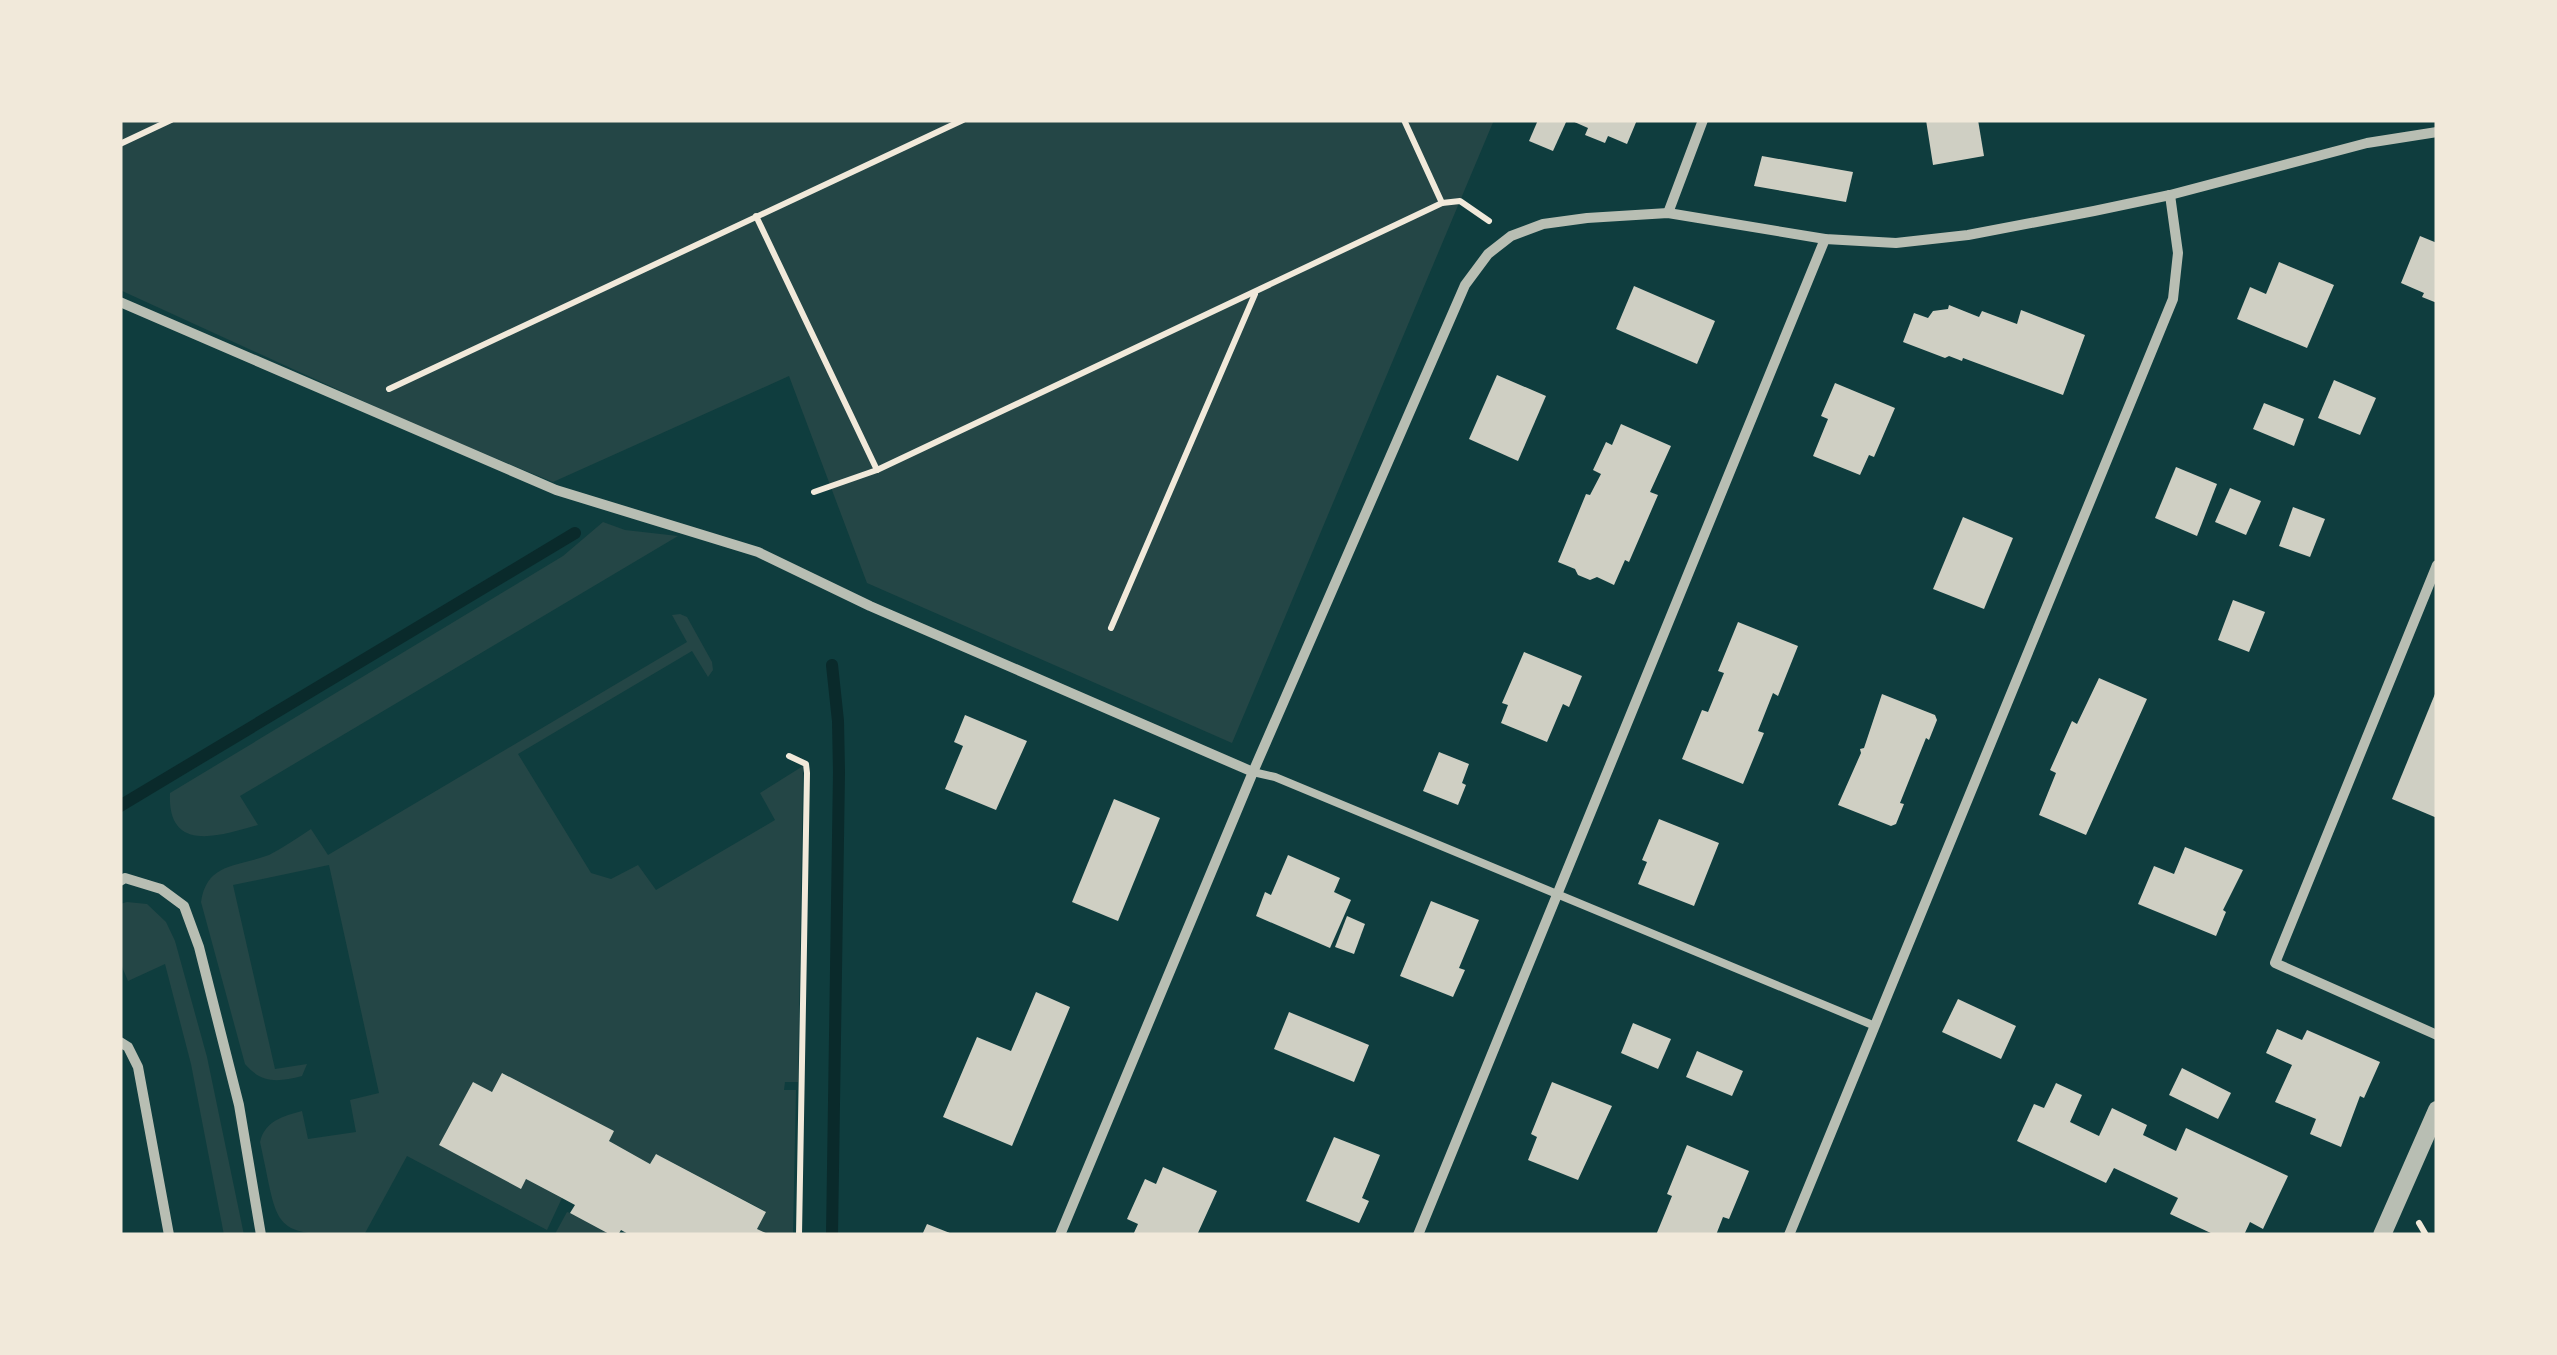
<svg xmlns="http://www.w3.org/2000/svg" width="2557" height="1355" font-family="Signika,sans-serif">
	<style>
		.green { fill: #244646 }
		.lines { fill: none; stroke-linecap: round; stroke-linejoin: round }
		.stream { stroke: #0a2a2b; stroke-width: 12 }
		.building { fill: #cfcfc3 }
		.path { stroke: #f1e9da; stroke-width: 6 }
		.service { stroke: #b8beb3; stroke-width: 8 }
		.minor { stroke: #b8beb3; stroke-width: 10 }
		.tertiary { stroke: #b8beb3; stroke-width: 18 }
	</style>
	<rect width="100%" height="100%" fill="#0f3d3e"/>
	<g class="green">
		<path d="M120 120H1494L1232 743 867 583 789 376 553 482 422 428 120 290Z"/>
		<path d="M603 522 625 530 678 536 240 796 258 825C222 835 167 855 170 793L563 556Z"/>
		<path d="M680 614 687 617 712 662 713 670 708 677 692 651 518 754 591 873 611 879 638 865 656 890 775 820 760 793 803 766 798 1082H785L784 1090H796L793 1235H769L757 1229 765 1211 656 1154 650 1164 609 1141 613 1131 503 1073 492 1092 473 1083 439 1145 520 1188 526 1179 562 1198 547 1230 407 1156 364 1235C268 1235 280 1232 260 1142 265 1121 283 1116 302 1111L308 1139 356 1132 350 1100 379 1093 329 865 233 885 275 1069 307 1064 302 1076C278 1082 262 1084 245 1064L201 902C207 862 238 867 269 855 283 848 297 838 311 829L328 855 687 642 672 615Z"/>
		<path d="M127 902 147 904 166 922 175 941 207 1057 244 1235H224L191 1064 165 964 128 981 120 962V904Z"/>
		<path d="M567 1212 570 1213 611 1235 555 1234Z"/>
	</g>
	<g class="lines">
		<g class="stream">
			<path d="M832 665 838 721 839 772 832 1235"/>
			<path d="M120 806 575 533"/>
		</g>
	</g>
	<g class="building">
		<path d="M1538 120H1567L1553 151 1529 141Z"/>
		<path d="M1570 120H1637L1627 144 1608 136 1605 143 1585 135 1588 128Z"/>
		<path d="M1926 120H1978L1984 156 1933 165Z"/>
		<path d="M1762 156 1853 172 1846 202 1754 186Z"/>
		<path d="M2420 236 2437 243V303L2422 297 2424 293 2401 283Z"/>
		<path d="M2279 262 2334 285 2307 348 2237 319 2250 287 2266 294Z"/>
		<path d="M1634 286 1715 321 1697 364 1616 329Z"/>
		<path d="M1949 305 1979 317 1982 311 2017 324 2021 310 2085 335 2063 395 1963 358 1962 361 1949 356 1945 358 1903 342 1914 313 1928 318 1933 311 1948 309Z"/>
		<path d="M1497 375 1546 396 1518 461 1469 439Z"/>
		<path d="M2334 380 2376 398 2360 435 2318 418Z"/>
		<path d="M1835 383 1895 408 1874 457 1869 455 1860 475 1813 456 1828 419 1821 416Z"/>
		<path d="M2264 403 2304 419 2294 446 2253 429Z"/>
		<path d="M1621 424 1671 446 1650 492 1658 495 1629 562 1625 560 1614 585 1597 577 1590 580 1578 575 1575 569 1558 562 1586 494 1590 495 1601 474 1593 470 1606 442 1612 445Z"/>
		<path d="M2176 467 2217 484 2197 536 2155 518Z"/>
		<path d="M2230 488 2261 501 2246 535 2215 522Z"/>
		<path d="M2293 507 2325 519 2310 557 2279 546Z"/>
		<path d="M1963 517 2013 538 1984 609 1933 589Z"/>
		<path d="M2233 600 2265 612 2249 652 2218 640Z"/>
		<path d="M1738 622 1798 646 1778 696 1773 693 1758 731 1764 733 1743 784 1682 759 1702 710 1708 712 1724 673 1718 671Z"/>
		<path d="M1524 652 1582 676 1569 707 1563 704 1547 742 1501 723 1508 705 1502 703Z"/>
		<path d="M2099 678 2147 699 2086 835 2039 815 2056 773 2050 770 2072 721 2077 724Z"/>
		<path d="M2437 689V818L2392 799Z"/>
		<path d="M1882 694 1935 715 1937 720 1929 740 1926 738 1900 803 1904 804 1896 824 1891 826 1838 805 1861 753 1860 749 1864 748Z"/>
		<path d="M965 715 1027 741 996 810 945 789 963 746 954 742Z"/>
		<path d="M1439 752 1469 764 1462 783 1466 785 1458 805 1423 791Z"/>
		<path d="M1114 799 1160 818 1118 921 1072 902Z"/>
		<path d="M1659 819 1719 843 1694 906 1638 884 1647 862 1642 860Z"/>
		<path d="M2185 847 2243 870 2223 910 2226 912 2216 936 2138 904 2154 866 2174 874Z"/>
		<path d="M1288 855 1340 878 1334 892 1351 900 1330 948 1256 916 1265 892 1271 895Z"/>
		<path d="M1431 901 1479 920 1459 968 1465 970 1453 997 1400 976Z"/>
		<path d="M1347 916 1365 924 1354 954 1335 947Z"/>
		<path d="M1036 992 1070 1007 1012 1146 943 1117 977 1037 1011 1051Z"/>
		<path d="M1958 999 2016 1026 2001 1059 1942 1032Z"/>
		<path d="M1289 1012 1369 1045 1354 1082 1274 1049Z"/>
		<path d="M1633 1023 1671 1039 1658 1069 1621 1053Z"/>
		<path d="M2277 1029 2302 1040 2307 1030 2380 1062 2364 1098 2360 1096 2341 1147 2310 1134 2316 1119 2275 1102 2292 1065 2266 1053Z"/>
		<path d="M1697 1051 1743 1071 1732 1096 1686 1077Z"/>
		<path d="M2182 1068 2231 1093 2218 1119 2169 1095Z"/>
		<path d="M502 1073 614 1131 609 1141 650 1164 656 1154 766 1212 757 1229 770 1235H630L621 1230 618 1235H611L570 1213 575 1205 562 1198 526 1179 521 1189 439 1145 473 1082 492 1092Z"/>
		<path d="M1552 1082 1612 1106 1578 1180 1528 1160 1537 1137 1531 1134Z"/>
		<path d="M2056 1083 2082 1095 2070 1122 2099 1136 2112 1108 2147 1125 2143 1135 2176 1151 2186 1128 2288 1176 2263 1229 2250 1222 2244 1235H2215L2170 1214 2178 1198 2114 1168 2106 1183 2017 1141 2034 1104 2044 1108Z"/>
		<path d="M1334 1137 1380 1155 1362 1198 1369 1201 1359 1223 1306 1201Z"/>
		<path d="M1687 1145 1749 1171 1729 1219 1723 1217 1716 1235H1656L1672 1196 1667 1194Z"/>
		<path d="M1163 1167 1217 1191 1197 1235H1133L1138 1224 1127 1219 1145 1179 1156 1184Z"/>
		<path d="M927 1224 955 1235H922Z"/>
	</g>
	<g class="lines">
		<g class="path">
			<path d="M1404 120 1442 203"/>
			<path d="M120 144 171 120"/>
			<path d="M756 216 877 470"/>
			<path d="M389 389 963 120"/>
			<path d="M814 492 877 470 1442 203 1460 201 1489 221"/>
			<path d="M1111 628 1255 294"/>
			<path d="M789 756 806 764 807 773 799 1235"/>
			<path d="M2419 1223 2426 1235"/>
		</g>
		<path class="service" d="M1253 772 1275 777 1875 1026"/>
		<g class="minor">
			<path d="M1668 213 1703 120"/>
			<path d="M120 302 556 490 758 552 870 606 1253 772"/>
			<path d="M2437 565 2275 963 2437 1035"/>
			<path d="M120 881 125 878 161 889 184 906 199 947 239 1105 261 1235"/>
			<path d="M120 1042 128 1047 138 1067 169 1235"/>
			<path d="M1060 1235 1253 772 1465 285 1488 254 1511 236 1543 224 1587 218 1668 213 1825 239 1896 243 1968 235 2094 211 2170 195 2367 143 2437 132"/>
			<path d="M1418 1235 1825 239"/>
			<path d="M1789 1235 2173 299 2178 253 2170 195"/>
		</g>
		<path class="tertiary" d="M2382 1235 2437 1110"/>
	</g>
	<rect width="2557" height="1355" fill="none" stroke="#f1e9da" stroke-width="245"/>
</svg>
